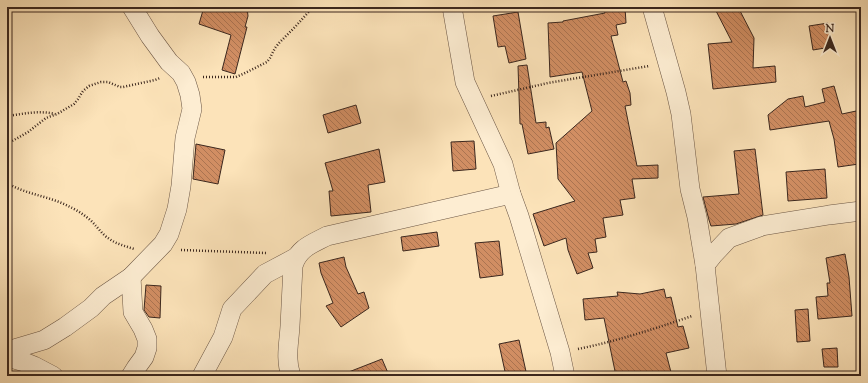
<svg xmlns="http://www.w3.org/2000/svg" width="868" height="383" font-family="'Sorts Mill Goudy',serif">
	<style>
		.building { fill: url(#building-back-hatch); stroke: #3b271e }
		.lines { fill: none; stroke-linecap: round; stroke-linejoin: round }
		.minor-casing { stroke: #6b5645; stroke-width: 20 }
		.path { stroke: #3b271e; stroke-width: 2.5; stroke-dasharray: 1 2; stroke-linecap: butt }
		.minor { stroke: #fdedd2; stroke-width: 19 }
	</style>
	<defs>
		<pattern id="building-back-hatch" width="6" height="6" patternUnits="userSpaceOnUse"><rect width="6" height="6" fill="#d18e63"/><path d="M-1 5l2 2M0 0l6 6M5-1l2 2" fill="none" stroke="#ab7451"/></pattern>
	</defs>
	<rect width="100%" height="100%" fill="#fce3b9"/>
	<filter id="stains"><feTurbulence type="fractalNoise" baseFrequency=".005" numOctaves="4"/><feColorMatrix values="0 0 0 0 .2 0 0 0 0 .09 0 0 0 0 .02 0 0 0 .5 -.17"/></filter>
	<radialGradient id="worn" r=".72"><stop offset=".6" stop-color="#630" stop-opacity="0"/><stop offset="1" stop-color="#630" stop-opacity=".3"/></radialGradient>
	<g class="building">
		<path d="M204 7H247L248 16 245 27H247L235 74 222 70 231 35 199 24Z"/>
		<path d="M604 7H625L626 23 616 25 618 35 611 36 623 82 626 81 630 93 631 105 625 106 637 166 658 165V178L632 179 635 198 620 200 623 215 603 218 606 237 595 239 597 252 588 253 593 268 577 274 568 250 566 238 544 246 533 214 575 201 558 179 556 143 592 111 582 72 550 77 548 23 563 22V21L605 13Z"/>
		<path d="M714 7H738L754 38 753 68 775 66 776 82 713 89 708 44 732 42Z"/>
		<path d="M518 12 526 59 509 63 505 46 498 47 493 16Z"/>
		<path d="M828 23 831 47 813 50 809 26Z"/>
		<path d="M527 65 536 123 546 122V128L549 127 554 149 528 154 522 124H520L518 66Z"/>
		<path d="M834 86 842 114 861 110V147L857 148 859 164 838 167 834 139 829 121 770 130 768 115 788 99 803 96 805 107 825 102 822 89Z"/>
		<path d="M356 105 361 123 328 133 323 115Z"/>
		<path d="M474 141 476 169 453 171 451 142Z"/>
		<path d="M196 144 225 150 218 184 193 179Z"/>
		<path d="M379 149 385 182 368 185 371 212 331 216 329 191H333L325 163Z"/>
		<path d="M755 149 763 215 736 224 711 226 709 220 703 197 739 194 734 151Z"/>
		<path d="M825 169 827 198 788 201 786 172Z"/>
		<path d="M437 232 439 246 403 251 401 237Z"/>
		<path d="M499 241 503 275 480 278 475 243Z"/>
		<path d="M845 254 849 277 852 316 818 319 816 297 828 296 827 283H830L826 258Z"/>
		<path d="M344 257 346 267 358 294 364 292 369 308 341 327 326 306 333 303 321 273 319 263Z"/>
		<path d="M146 285 161 286 160 318 149 317 144 310Z"/>
		<path d="M664 289 666 298 671 297 678 327 683 326 689 348 666 353 672 376H616L604 318 585 320 583 299 618 296 617 292 640 294Z"/>
		<path d="M808 309 810 341 797 342 795 310Z"/>
		<path d="M519 340 527 376H506L499 344Z"/>
		<path d="M837 348 838 367H824L822 349Z"/>
		<path d="M382 359 388 373 380 376H341V375Z"/>
	</g>
	<g class="lines">
		<defs>
			<g id="minor">
				<path d="M452 7 465 82 503 164 511 194 519 216 560 352 565 376"/>
				<path d="M652 7 676 92 681 114 690 189 697 217 705 265 717 376"/>
				<path d="M705 265 713 255 729 238 762 226 829 215 861 211"/>
				<path d="M7 351 44 340 65 327 91 308 103 296 131 277 163 244 169 234 177 209 181 186 185 138 192 109 190 95 186 82 181 73 169 62 150 36 132 7"/>
				<path d="M7 357 24 362 34 366 53 376"/>
				<path d="M131 376 136 368 144 357 147 348V339L143 329 133 312 131 277"/>
				<path d="M202 376 223 337 232 309 265 274 295 258"/>
				<path d="M291 376C285 358 289 344 290 326 291 306 292 286 293 266 298 248 312 244 327 236L511 194"/>
			</g>
		</defs>
		<use href="#minor" class="minor-casing"/>
		<g class="path">
			<path d="M203 77H236L243 74 267 62 270 58 275 48 279 43 295 27 313 7"/>
			<path d="M491 96 548 83 649 66"/>
			<path d="M7 116C23 114 39 110 55 114"/>
			<path d="M7 144 28 132 46 118 57 114 74 104 78 99 83 91 89 86 101 82H108L120 87H123L155 80 160 78"/>
			<path d="M7 183C27 195 50 196 70 207 79 211 89 218 95 225 99 229 103 235 108 238 116 244 125 246 134 249"/>
			<path d="M181 250 266 253"/>
			<path d="M578 349C617 341 654 329 692 316"/>
		</g>
		<use href="#minor" class="minor"/>
	</g>
	<rect width="868" height="383" fill="none" stroke="#fce3b9" stroke-width="24"/>
	<rect x="8" y="8" width="852" height="367" fill="none" stroke="#3b271e" stroke-width="2"/>
	<rect x="12" y="12" width="844" height="359" fill="none" stroke="#3b271e"/>
	<g transform="translate(830 38)" stroke="#fdedd2" stroke-width="3" paint-order="stroke">
	<path d="M0-3L7 15L0 10L-7 15Z" fill="#3b271e"/>
	<text y="-6" font-size="11" font-weight="bold" text-anchor="middle" fill="#3b271e">N</text>
	</g>
	<rect width="100%" height="100%" filter="url(#stains)"/>
	<rect width="100%" height="100%" fill="url(#worn)"/>
</svg>
